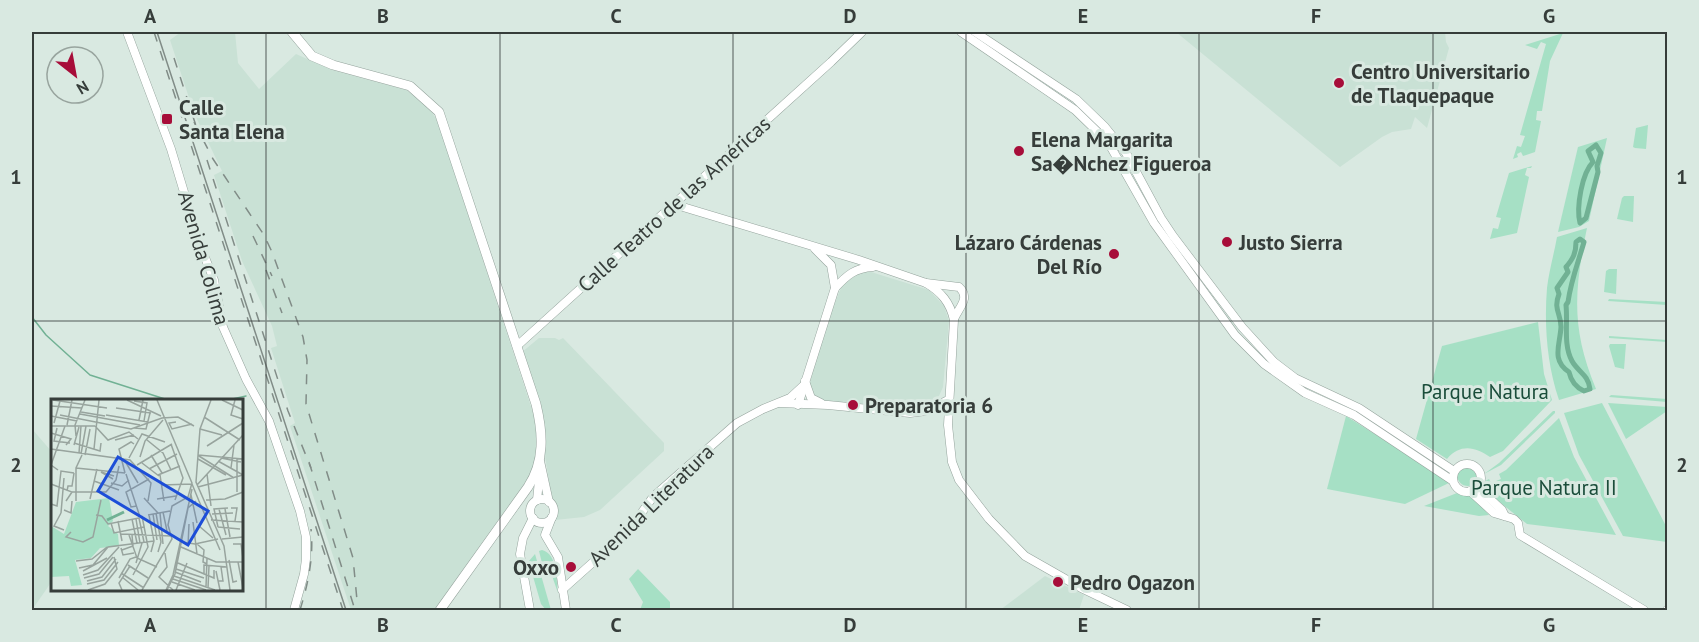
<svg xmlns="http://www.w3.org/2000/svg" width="1699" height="642" font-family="'PT Sans',sans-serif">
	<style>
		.built { fill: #c9e1d5 }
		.green { fill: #a6e0c5 }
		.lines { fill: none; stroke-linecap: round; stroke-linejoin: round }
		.stream { stroke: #71b194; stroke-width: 1.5 }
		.canal { stroke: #71b194; stroke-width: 5 }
		.secondary-casing { stroke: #94a39c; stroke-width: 9 }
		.primary-casing { stroke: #94a39c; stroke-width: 10 }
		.secondary { stroke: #fff; stroke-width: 8 }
		.primary { stroke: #fff; stroke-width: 9 }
		.tram { stroke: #818c87; stroke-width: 1.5 }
		.rail { stroke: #818c87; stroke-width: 1.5; stroke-dasharray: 10 10; stroke-linecap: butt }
		.grid { fill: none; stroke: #363d3a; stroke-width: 1.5; stroke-opacity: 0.55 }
		.poi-dot { fill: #a70d39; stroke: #d9e9e1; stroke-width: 2 }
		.labels { text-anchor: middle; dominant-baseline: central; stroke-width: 6; stroke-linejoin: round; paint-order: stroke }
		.poi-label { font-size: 21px; font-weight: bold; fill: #363d3a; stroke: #d9e9e1; text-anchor: start }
		.street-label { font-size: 21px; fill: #363d3a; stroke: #d9e9e1 }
		.park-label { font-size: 21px; fill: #1a4d3a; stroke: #d9e9e1 }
		.inset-river { fill: none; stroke: #71b194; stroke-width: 3 }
		.inset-road { fill: none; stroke: #98a49e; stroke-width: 1.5 }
		.view { fill: #1d4ed8; fill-opacity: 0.15; stroke: #1d4ed8; stroke-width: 3 }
		.inset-edge { fill: none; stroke: #363d3a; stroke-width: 3 }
		.neatline { fill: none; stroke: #363d3a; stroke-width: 2 }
		.grid-label { font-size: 20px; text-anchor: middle; font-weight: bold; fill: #363d3a }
	</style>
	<rect width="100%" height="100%" fill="#d9e9e1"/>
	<g class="built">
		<path d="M181 32H235L238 63 259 89 296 54 332 70 406 90 427 105 437 120 535 419 538 439 536 462 527 480 434 610H351L290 426 295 423 271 348 277 346 272 326 242 261 214 175 222 171 194 113 170 40Z"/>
		<path d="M1176 32H1445L1446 42 1449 48 1427 128 1415 117 1411 129 1392 132 1382 137 1340 167Z"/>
		<path d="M861 272H871L929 290 944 306 949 321 943 387 939 396 927 406 917 407 822 401 817 400 812 394 810 383 813 369 832 310 843 283Z"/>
		<path d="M539 338H555L559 340 563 338 664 443V451L600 510 584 517 555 520 544 449 521 353Z"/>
		<path d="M32 429 52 452V581L32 610Z"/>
		<path d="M1045 576 1084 595 1079 610H1000Z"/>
	</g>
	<g class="green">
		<path d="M1563 33 1550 61 1542 111H1537L1536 120 1541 121 1535 152 1523 156 1521 152 1517 154 1518 157 1513 159 1517 146 1521 147 1525 136 1520 135 1546 44 1541 42 1537 49 1525 45Z"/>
		<path d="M1648 125 1646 149 1635 148 1633 147 1636 128Z"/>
		<path d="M1607 138 1589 221 1579 227 1558 232 1578 147Z"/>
		<path d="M1532 166 1531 168H1527L1525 175 1529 177 1517 233 1490 239 1493 228 1498 229 1501 218 1496 217 1509 173Z"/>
		<path d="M1624 196H1634L1633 222 1617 219 1622 198Z"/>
		<path d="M1587 228C1574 291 1571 329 1596 389L1559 400C1547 365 1544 325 1547 288 1549 271 1554 254 1557 237Z"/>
		<path d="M1609 269H1617L1616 294 1604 292 1606 271Z"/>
		<path d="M1609 299 1667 302V305L1608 301Z"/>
		<path d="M1538 322 1544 374 1552 400 1503 451 1490 457C1476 447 1460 443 1447 459L1416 439 1442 346Z"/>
		<path d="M1609 336 1667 340V342L1609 338Z"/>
		<path d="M1610 344H1626L1624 369 1615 367 1609 346Z"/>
		<path d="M1611 395 1667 399V402L1609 397Z"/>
		<path d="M1602 403 1667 528V542L1623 536 1579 455 1564 413Z"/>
		<path d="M1608 403 1667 407V411L1626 439Z"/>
		<path d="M1553 411H1555V413L1501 465 1484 474 1499 463Z"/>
		<path d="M1346 416 1451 482 1405 504 1327 489Z"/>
		<path d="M1559 418 1574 457 1616 535 1527 524 1492 496 1484 485 1485 481 1489 479 1491 483 1501 479 1499 474 1506 470Z"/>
		<circle cx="1468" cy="475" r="11"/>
		<path d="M1457 493 1470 494 1489 515 1479 516 1424 506Z"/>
		<path d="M542 550C558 554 556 579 558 593L550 570 543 567 539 551Z"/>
		<path d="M535 554 551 610H546L541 604 530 566 529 561Z"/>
		<path d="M638 569 670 602V610H640L643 602 629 579Z"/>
	</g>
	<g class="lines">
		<g class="stream">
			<path d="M32 317 46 335 90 375 168 400"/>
			<path d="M228 400 246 396"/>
		</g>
		<g class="canal">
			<path d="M1596 145 1601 153 1597 166 1598 172 1586 218 1580 223C1576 207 1582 173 1593 162L1588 151Z"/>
			<path d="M1580 239 1584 242C1578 263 1571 280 1568 302L1566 305C1568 324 1563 344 1572 361 1578 372 1588 374 1590 389L1584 391C1575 387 1571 381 1569 372 1551 360 1560 345 1561 327 1561 313 1553 310 1559 294L1557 288 1568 272 1566 267C1573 259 1576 253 1576 242Z"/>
		</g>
		<defs>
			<g id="secondary">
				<path d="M127 32 171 149 200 245 214 280 223 327 246 379 269 421 300 511 306 537V559L304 574 294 610"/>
				<path d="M961 32 1075 110 1108 142 1154 223 1235 335 1264 364 1305 393 1354 415 1453 481"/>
				<path d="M975 32 1076 99 1105 127 1126 153 1161 218 1173 236 1242 327 1274 362 1295 378 1359 408 1454 471"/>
				<path d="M673 204 859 260 926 283 959 287C971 298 959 307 954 319"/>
				<path d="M815 249 831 265 835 288"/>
				<path d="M926 283C941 292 950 302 954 320L948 425 952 462 959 480 989 519 1025 556 1083 589 1127 610"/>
				<path d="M517 346 831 62 862 32"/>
				<path d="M805 381 811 398 821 403"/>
				<path d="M780 403 828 405 910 413 926 411 948 400"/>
				<path d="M798 405 835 288C847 275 855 268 873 267"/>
				<path d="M540 461 549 502"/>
				<circle cx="1467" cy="478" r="14"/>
				<path d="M1477 487 1502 510 1505 516"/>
				<path d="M1470 491 1494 513 1514 519 1518 523 1520 535 1644 610"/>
				<circle cx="542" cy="511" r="12"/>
				<path d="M537 500 540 471"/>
				<path d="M552 517 545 535 558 557 566 610"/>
				<path d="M562 590 629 530 653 497 737 423 763 409 790 398 803 386"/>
				<path d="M530 610 520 554 523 538 533 518"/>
				<path d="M1667 610H1668"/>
			</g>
			<path id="primary" d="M292 32 312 56 333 65 410 86 439 112 536 404C543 433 545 461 528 487L440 610"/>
		</defs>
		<use href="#secondary" class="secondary-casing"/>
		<use href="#primary" class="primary-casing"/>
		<use href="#secondary" class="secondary"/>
		<use href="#primary" class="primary"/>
		<path class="tram" d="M157 32 346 610"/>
		<g class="rail">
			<path d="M154 32 343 610"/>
			<path d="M174 58 197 129"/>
			<path d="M194 122 213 159 264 235 272 252 303 337 307 360 306 404 353 558 357 600"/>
			<path d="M207 160 288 411 311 468"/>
			<path d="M253 236 272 276"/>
			<path d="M266 270 282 313"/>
			<path d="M309 462 355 610"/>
			<path d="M300 610C308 584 314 557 311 529"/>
		</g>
	</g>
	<path class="grid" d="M266 32V610M500 32V610M733 32V610M966 32V610M1199 32V610M1433 32V610M32 321H1668"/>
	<g class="poi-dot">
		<circle cx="1339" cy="83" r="6"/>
		<rect x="161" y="113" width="12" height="12" rx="3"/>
		<circle cx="1019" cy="151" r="6"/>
		<circle cx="1227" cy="242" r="6"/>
		<circle cx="1114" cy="254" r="6"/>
		<circle cx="853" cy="405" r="6"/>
		<circle cx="571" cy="567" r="6"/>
		<circle cx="1058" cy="582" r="6"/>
	</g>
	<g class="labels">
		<g class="poi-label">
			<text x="1351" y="71">Centro Universitario<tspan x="1351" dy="24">de Tlaquepaque</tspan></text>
			<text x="179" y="107">Calle<tspan x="179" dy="24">Santa Elena</tspan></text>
			<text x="1031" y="139">Elena Margarita<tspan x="1031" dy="24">Sa�Nchez Figueroa</tspan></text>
			<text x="1102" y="242" text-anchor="end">Lázaro Cárdenas<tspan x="1102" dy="24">Del Río</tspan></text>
			<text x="1239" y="242">Justo Sierra</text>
			<text x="865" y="405">Preparatoria 6</text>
			<text x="559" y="567" text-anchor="end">Oxxo</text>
			<text x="1070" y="582">Pedro Ogazon</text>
		</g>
		<g class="street-label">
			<text transform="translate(674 204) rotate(-42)">Calle Teatro de las Américas</text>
			<text transform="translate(204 258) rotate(74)">Avenida Colima</text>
			<text transform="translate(651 505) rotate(-44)">Avenida Literatura</text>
		</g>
		<g class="park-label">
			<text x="1485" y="391">Parque Natura</text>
			<text x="1544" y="487">Parque Natura II</text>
		</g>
	</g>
	<g transform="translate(51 399)">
		<rect width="192" height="192" fill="#d9e9e1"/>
		<path d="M58 99 62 122 57 127 67 135 68 147 49 149 40 159 24 161 31 186 20 187 18 177 0 178V127L13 135 25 103Z" fill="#a6e0c5"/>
		<path class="inset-river" d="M56 121 73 113"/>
		<path class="inset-road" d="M2 1 56 9M76 1 110 17M160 1 149 30 145 83 173 147 179 191M171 1 192 11M184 1 180 16 192 20M83 2 96 4 93 22M0 7 31 9M65 9 100 14M30 13 54 17M29 15 89 26M9 16 80 30 111 19 127 18 143 27M55 16 97 23M0 17 26 22M153 18 189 41M88 21 92 1M125 23 118 24 121 30 141 25M3 24 9 2M16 26 21 1M0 27H44M44 27 57 41 78 33 87 40M6 29 3 42 19 44M83 29 95 30 99 14M149 30 171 36M0 34 20 40 15 46M25 37 24 26 34 1M64 41 83 36M96 41 112 54 120 71M23 44 49 52 50 44M120 45 132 79 124 101M23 46 28 28M156 47 192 24M0 50 79 61 100 84 97 102M43 50 48 1M28 54 30 27M30 55 35 27M34 56 39 30M100 56 111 74M147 56 192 60M148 57 183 79M89 58 94 42 112 21M78 59 91 35 114 43M170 59 190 63M147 60 175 76M74 62 87 84M167 62 192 76M91 64 108 77M86 66 121 45M25 69 74 74M180 69 183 46M98 70 126 55M7 71 0 66 14 27M74 74 68 50 80 43 83 45M75 75 89 118M156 75 160 107M107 76 129 67M109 76 113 102M62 80 50 73 63 77M43 82 68 91M60 84 71 87 78 81M0 85 21 93 15 102M111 86 141 85 148 102M146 86 192 36M147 88 192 76M16 92 17 87H21L23 74M21 93H55L65 81 68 67M186 93V60M140 96 146 124M93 99 107 114M39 100 46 70M106 100 125 97M155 101 174 100 192 93M25 102V69L31 56M148 102 169 151M0 105 6 107 10 72 23 74M86 107 80 108 75 93 98 80M180 109H186L184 122M168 110 175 136M174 110 179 138M13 111 20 114 21 102M112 113 116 132M10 114 13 79M10 114 3 127 13 131M105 114 110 143 107 153M109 114 112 145M102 115 106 141M161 115 182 114M45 116 51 117 57 125 88 119M97 116 119 112M98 116 103 142 100 153M88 119 93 143M81 120 86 144M85 120 89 144M160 121 192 123M67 122 71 142M142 123 146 155M151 123 148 127 162 139M60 124 63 134 93 128M167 128 163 110 177 109M167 128 189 130M20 133 15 138 32 143 42 138 50 101M70 135 120 137M78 136 86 159 106 168M171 140 192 138M131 143 144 145 167 140M146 145 153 151 152 163 156 165M182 145H190L192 159M137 147 138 125M130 148 165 163H192M70 149 72 156 83 154M71 151 82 147 81 136M114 154 116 168 108 178 122 191M178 161 182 183 186 182M25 162 41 160 56 148M187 163 192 189M85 164 91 144M127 164 163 179V171M77 166 97 179M28 169 42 166 57 148 103 142M125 170 153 179M32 172 56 159M165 172 169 191M124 173 150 183M70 174 93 189M153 175V166L176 168M32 176 47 171 68 148M82 176 97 148 91 117M123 177 164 191M71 178 87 191M33 179 48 175 62 158M68 179 79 160 85 158M122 180 155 191M36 182 51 178 65 160M167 182H172L170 168M121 183 144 191M36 185 53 181 67 163M155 188 156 159M157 189 158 167M37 191 54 185 66 170 63 158M71 191 68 184 79 167M91 191 121 140 117 126 121 107 137 98 141 84 106 1M115 191 122 176 141 90M116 191 124 175 137 109 145 102M125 191 136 164"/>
		<path class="view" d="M67 58 157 112 137 146 47 92Z"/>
		<rect width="192" height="192" class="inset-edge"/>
	</g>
	<rect width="1699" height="642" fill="none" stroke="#d9e9e1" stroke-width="66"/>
	<g transform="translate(75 75) rotate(149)"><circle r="28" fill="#d9e9e1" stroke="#98a49e" stroke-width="1.5"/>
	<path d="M0-4.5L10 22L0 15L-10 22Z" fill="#a70d39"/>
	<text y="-9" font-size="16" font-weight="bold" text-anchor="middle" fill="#363d3a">N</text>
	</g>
	<rect x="33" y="33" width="1633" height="576" class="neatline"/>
	<g class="grid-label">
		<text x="150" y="23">A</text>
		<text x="383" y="23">B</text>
		<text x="616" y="23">C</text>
		<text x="850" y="23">D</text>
		<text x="1083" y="23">E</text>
		<text x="1316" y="23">F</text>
		<text x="1549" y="23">G</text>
		<text x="16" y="184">1</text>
		<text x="1682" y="184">1</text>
		<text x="16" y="472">2</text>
		<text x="1682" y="472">2</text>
		<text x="150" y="632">A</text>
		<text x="383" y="632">B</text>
		<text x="616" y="632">C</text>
		<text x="850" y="632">D</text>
		<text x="1083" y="632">E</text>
		<text x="1316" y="632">F</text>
		<text x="1549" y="632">G</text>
	</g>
</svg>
